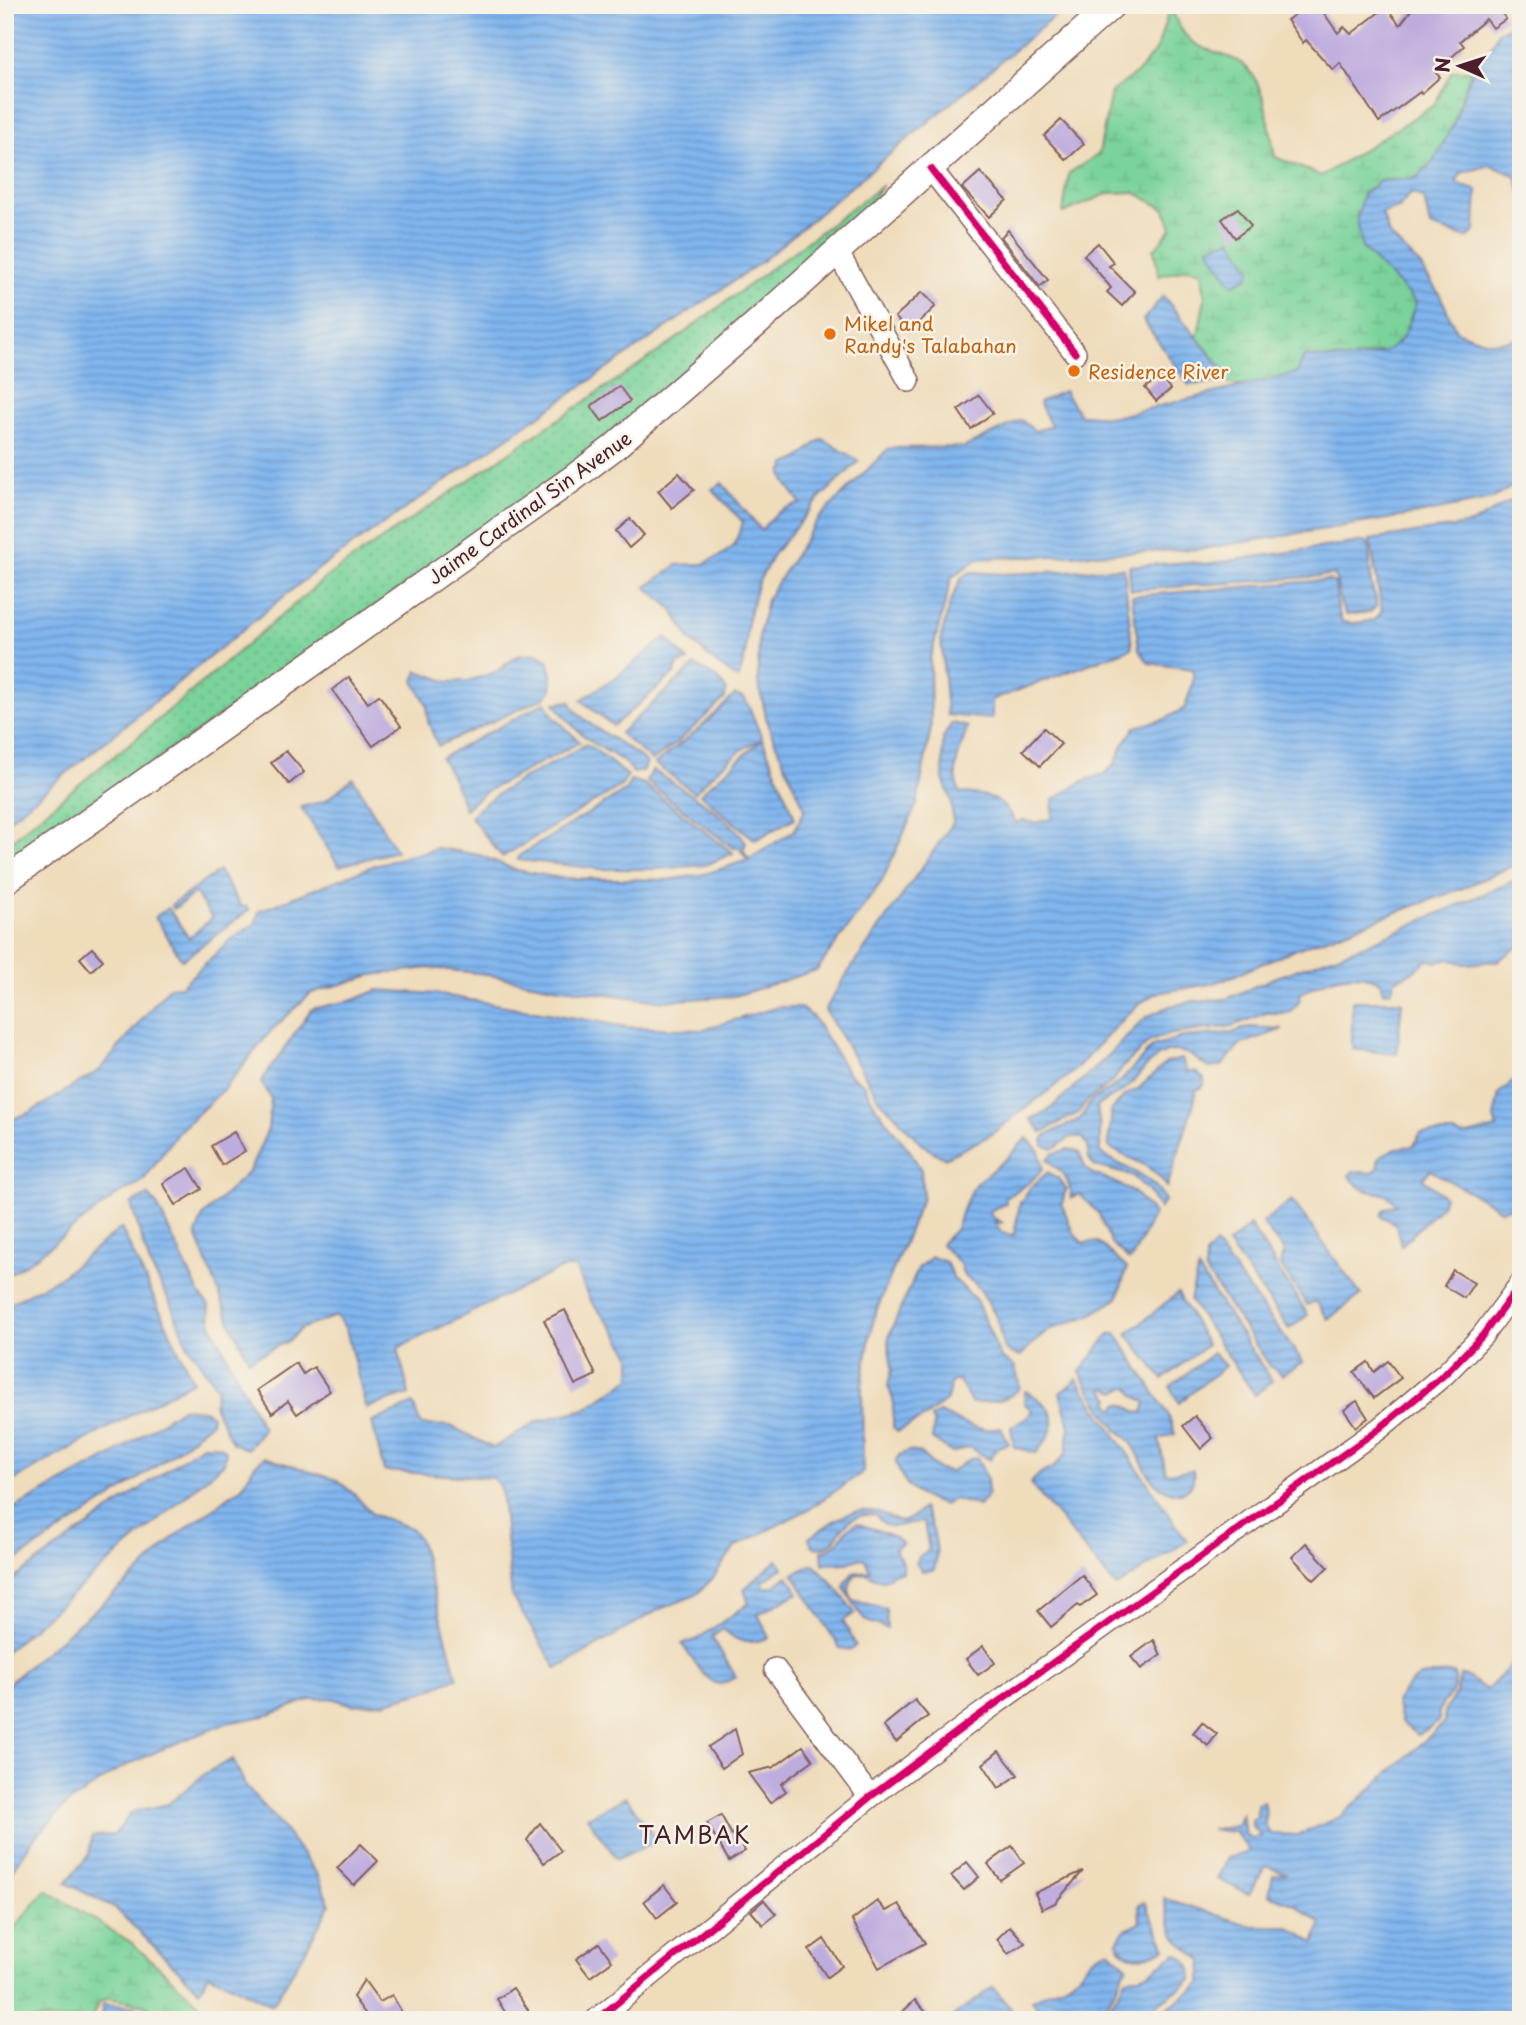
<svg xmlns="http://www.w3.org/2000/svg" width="1526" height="2025" font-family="'Playpen Sans',sans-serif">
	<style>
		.green { fill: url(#green-dots); stroke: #627962; stroke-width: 2 }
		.wetland { fill: url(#wetland-marsh); stroke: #627962; stroke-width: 2 }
		.water { fill: url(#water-rules); stroke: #656a8d; stroke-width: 2; fill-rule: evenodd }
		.building { fill: #bdacde }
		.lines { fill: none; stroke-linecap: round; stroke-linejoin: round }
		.minor-casing { stroke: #84615d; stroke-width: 24 }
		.major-casing { stroke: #84615d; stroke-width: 29 }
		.minor { stroke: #fff; stroke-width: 21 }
		.major { stroke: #fff; stroke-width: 26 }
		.cycleway-casing { stroke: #f7f3e8; stroke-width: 11 }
		.cycleway { stroke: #d6006c; stroke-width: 7 }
		.food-dot { fill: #e8710a; stroke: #f7f3e8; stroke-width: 2.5 }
		.labels { text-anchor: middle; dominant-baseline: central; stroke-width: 5; stroke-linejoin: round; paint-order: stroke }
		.food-label { font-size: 19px; fill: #c56008; stroke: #f7f3e8; text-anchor: start }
		.street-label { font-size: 19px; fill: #4a1f2b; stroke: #f7f3e8 }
		.quarter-label { font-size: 23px; letter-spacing: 2px; fill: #4a1f2b; stroke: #f7f3e8 }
	</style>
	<defs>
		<pattern id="green-dots" width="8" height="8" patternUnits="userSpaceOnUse" patternTransform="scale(1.75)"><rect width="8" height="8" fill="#79d39a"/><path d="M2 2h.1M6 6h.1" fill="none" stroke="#6ab585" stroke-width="1.8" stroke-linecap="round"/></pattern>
		<pattern id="wetland-marsh" width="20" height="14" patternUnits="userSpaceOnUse" patternTransform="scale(1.75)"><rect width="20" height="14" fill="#79d39a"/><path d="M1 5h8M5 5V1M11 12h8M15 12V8" fill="none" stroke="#6ab585"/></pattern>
		<pattern id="water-rules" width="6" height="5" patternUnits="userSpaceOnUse" patternTransform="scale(1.75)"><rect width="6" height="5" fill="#80b6ef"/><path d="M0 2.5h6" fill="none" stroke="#6b93c2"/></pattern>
	</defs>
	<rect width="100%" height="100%" fill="#f7f3e8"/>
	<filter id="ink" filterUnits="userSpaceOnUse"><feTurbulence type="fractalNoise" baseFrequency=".0143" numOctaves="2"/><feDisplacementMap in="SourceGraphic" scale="14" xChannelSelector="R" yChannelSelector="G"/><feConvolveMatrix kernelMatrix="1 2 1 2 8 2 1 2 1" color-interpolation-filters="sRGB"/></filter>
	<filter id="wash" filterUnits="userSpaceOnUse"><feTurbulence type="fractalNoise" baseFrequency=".00686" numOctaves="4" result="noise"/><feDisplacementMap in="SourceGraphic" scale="28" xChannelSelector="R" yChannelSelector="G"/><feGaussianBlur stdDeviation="1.57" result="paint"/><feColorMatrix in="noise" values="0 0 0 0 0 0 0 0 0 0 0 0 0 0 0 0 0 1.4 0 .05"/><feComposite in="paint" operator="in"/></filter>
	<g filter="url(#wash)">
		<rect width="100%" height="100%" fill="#efdcbb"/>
		<path class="green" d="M883 185 862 214 583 460 5 867V848L29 825 140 735 329 575 668 345Z"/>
		<g class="wetland">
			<path d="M1170 7C1175 16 1179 28 1186 36 1201 54 1230 51 1248 69 1266 88 1270 132 1275 157L1321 176 1434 105 1452 71H1471L1453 125 1434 161 1416 178 1380 181 1363 195 1397 283 1416 302 1404 336 1390 351 1338 361 1304 356 1297 373 1244 387 1220 382 1225 372 1197 338 1205 299 1202 271 1189 268 1159 276 1154 250 1172 227 1165 209 1134 192 1109 193 1063 213 1069 173 1099 154 1111 92 1137 73 1157 49Z"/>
			<path d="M46 1890 132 1943 205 2009 204 2020H169L145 2005 108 1998 99 2002 91 2020H5V1939Z"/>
		</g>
		<g class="water">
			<path d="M5 5H1068L761 262 314 572 5 823Z"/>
			<path d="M1521 19V192L1516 176 1491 165 1461 173 1456 183 1477 190 1475 231 1467 238 1430 226 1424 199 1411 193 1399 208 1382 213 1389 235 1419 264 1441 297 1456 331C1478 340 1497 348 1521 336V481L1492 499 1418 514 1202 549 978 559 952 577 930 659 931 728 917 804 882 881 817 970 735 996 660 1001 554 987 478 973 429 968 372 975 311 993 269 1033 224 1089 178 1132 143 1181 117 1195 33 1259 5 1277V1122L29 1113 100 1070 169 987 181 986 235 936 256 923 259 911 375 865 438 848 479 855 516 870 560 878 668 880 705 874 748 860 739 848H733L646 781 653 770C677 786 734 818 746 843L743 850 749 859 794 831 805 809 768 726 758 681 759 637 767 599 818 519 889 448 965 447 1021 420 1035 431 1051 426 1039 402 1064 391 1080 415 1114 417 1297 373 1304 356C1333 360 1383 364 1402 338 1409 328 1412 313 1416 302L1362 248 1357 219 1363 194 1380 181 1416 178 1434 161 1453 125 1475 62 1492 46 1498 32Z"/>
			<path d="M1232 239 1251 269 1248 277 1232 285 1208 247Z"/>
			<path d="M1163 296 1225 372 1220 382 1189 385 1143 320Z"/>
			<path d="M823 439 859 461 821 497 774 553 757 585 748 619 745 657 738 679 717 664 690 640 671 608 646 587 677 565 703 564 720 556 734 546 743 522 712 489 722 483 761 530C773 516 781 507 801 504L785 482 782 473 786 464C807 458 805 448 823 439Z"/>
			<path d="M1521 495V862L1463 888 1296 949 1233 976 1210 984 1156 993 1139 1004 1124 1018 1073 1072 989 1136 945 1158C914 1145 906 1122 881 1102L825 1010 843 980 953 823 951 799 943 779V738L952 723 968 727C960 749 950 771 960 793 989 794 1002 798 1016 823L1023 820 1034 823 1052 819 1053 800 1083 781 1104 774 1115 764 1123 745 1135 727 1165 719 1185 708 1193 682V669L1149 663 1139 649 1132 596 1328 580 1335 583 1338 610 1342 622 1355 623 1375 620 1382 611 1370 540 1471 524Z"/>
			<path d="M1360 542H1367L1369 546 1371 585 1376 599V607L1370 612 1346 615 1341 605 1335 575 1131 590 1129 566 1188 562 1206 564Z"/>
			<path d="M1124 568 1132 648 992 700V719L947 715 941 637 950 603 962 577 971 572 1004 574Z"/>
			<path d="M666 637 688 661 678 664 674 674 613 726 581 700 616 677Z"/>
			<path d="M536 654 548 660 552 675 551 691 544 698 438 746 428 722 427 705 414 681 418 671 449 682 468 681 496 672 517 656Z"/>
			<path d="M695 665 718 678 726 690 725 698 679 741 652 761 620 733Z"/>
			<path d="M735 695 744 698 749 707 795 818 755 840 700 794 760 741C743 744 707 778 695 793L655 764 699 729Z"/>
			<path d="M570 701C580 726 626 742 647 763L642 771 633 773C624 757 607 753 593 743 578 732 565 719 555 703Z"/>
			<path d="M546 702 553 716 580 742 485 792 465 809 453 779 441 758Z"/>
			<path d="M586 744C602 753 612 766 628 775L621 786 502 857 470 816C504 783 547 769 586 744Z"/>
			<path d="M353 778 396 851 339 866 301 807 325 801Z"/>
			<path d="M631 780 644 784 733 853 706 865 655 869H601L518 860 520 855 625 791Z"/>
			<path d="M219 871 241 907 246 906 249 910 182 960 155 917 168 908 189 938 212 918 195 893 174 909 171 905Z"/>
			<path d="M1521 878V945L1497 961 1465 964 1450 959 1437 962 1427 960 1414 971 1395 980 1391 991 1383 992 1380 981C1352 968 1325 979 1300 994L1299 1002 1289 1013H1266L1232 1026 1170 1034 1150 1041 1125 1065 1113 1081 1089 1099 1078 1113 1042 1132 1031 1119 1047 1112 1108 1056 1146 1017 1170 1006 1195 1001 1226 999 1274 978 1365 945Z"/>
			<path d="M378 990 436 994 628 1027 701 1030 778 1007H799L813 1017 849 1074 864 1085 877 1109 910 1151 921 1170 923 1196 875 1314 869 1341 862 1386 863 1472 809 1509 735 1547 712 1579 696 1595 660 1609 557 1669 512 1597 501 1488 493 1478 384 1471 372 1422 413 1404 421 1425 451 1426 493 1448 538 1421 585 1409 631 1378V1356L617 1333 590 1300 575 1267 560 1269 398 1348 409 1394 366 1408 346 1329 336 1316 300 1329 290 1340 249 1360 231 1324 196 1234 203 1216 250 1170 268 1129 271 1098 261 1082 312 1009 354 1000Z"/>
			<path d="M1352 1001H1402L1397 1054 1352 1049Z"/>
			<path d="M1249 1027 1283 1029 1239 1045 1222 1066 1210 1068C1202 1064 1194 1056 1186 1053 1160 1043 1144 1070 1129 1086 1122 1093 1106 1099 1097 1107L1100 1128V1152C1120 1168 1155 1175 1165 1201L1159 1209 1150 1193 1133 1176 1095 1166 1089 1159 1088 1146 1082 1137H1071L1053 1149 1043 1145V1140L1046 1135 1080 1119 1092 1100 1120 1082 1153 1046 1183 1037 1232 1033Z"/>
			<path d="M1182 1059 1187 1072H1196L1204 1079V1086L1196 1090 1194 1103 1167 1187C1147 1159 1135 1164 1109 1147 1107 1134 1113 1124 1111 1111L1124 1096 1138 1089 1166 1063Z"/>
			<path d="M1516 1079 1521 1080V1202L1518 1206 1500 1210C1478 1194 1453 1184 1430 1170L1423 1179 1444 1196 1441 1206 1401 1246 1396 1224 1381 1216 1383 1210 1396 1204C1383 1188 1378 1196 1363 1189 1358 1187 1353 1180 1349 1176L1353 1171 1371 1173 1377 1170 1379 1157 1396 1148 1414 1146 1420 1133H1454L1463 1136 1497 1128 1494 1118 1499 1093Z"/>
			<path d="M1027 1138 1039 1151 1043 1169 1029 1183 1005 1198 1006 1203 990 1211 991 1216 1003 1223 994 1222 1002 1233 1014 1235 1020 1203 1031 1187 1048 1172 1058 1178 1066 1188 1062 1204C1067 1217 1072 1234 1083 1243L1098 1242 1127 1268 1117 1299 1090 1315 1051 1329 1032 1344 1021 1356C996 1352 1003 1336 997 1319 994 1312 982 1291 977 1286 974 1282 968 1279 964 1276L960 1264 941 1244 956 1229 962 1210 976 1183 1004 1161Z"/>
			<path d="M1068 1149 1079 1152 1085 1167 1091 1173 1116 1183 1135 1193 1154 1214 1132 1258 1129 1260 1111 1243 1099 1214 1079 1194 1071 1198C1070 1179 1063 1172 1047 1160L1052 1154Z"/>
			<path d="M148 1195 157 1205 199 1293 209 1306 212 1326 263 1429 247 1449 232 1443 214 1405 217 1388 187 1344 170 1302 150 1265 131 1204Z"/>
			<path d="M1292 1200 1361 1295 1328 1319 1316 1301 1307 1305 1280 1264 1284 1251 1262 1223Z"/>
			<path d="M1250 1225 1308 1315 1289 1329 1228 1244Z"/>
			<path d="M121 1228 193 1381 42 1464 5 1486V1306L60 1277Z"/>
			<path d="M1215 1244 1303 1362 1282 1375 1270 1366 1205 1270 1206 1255Z"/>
			<path d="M932 1257 946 1262 953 1278 976 1300 1001 1358 1015 1367 1020 1387C1011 1401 987 1403 971 1403L959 1380 951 1382 947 1400 927 1416 897 1432 893 1427V1399L888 1386 892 1368 888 1342 890 1333 919 1267Z"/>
			<path d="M1198 1269 1272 1381 1255 1395 1190 1300Z"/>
			<path d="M1178 1293 1207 1345 1163 1379 1127 1334Z"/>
			<path d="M1116 1333 1168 1414 1175 1434 1159 1439 1166 1473 1193 1470C1195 1483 1191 1487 1181 1493 1174 1492 1166 1492 1160 1487 1146 1477 1141 1456 1131 1442 1127 1436 1119 1433 1115 1427 1102 1410 1091 1392 1080 1372L1109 1334ZM1126 1387H1129L1135 1396 1146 1402 1143 1413C1133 1412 1126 1403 1118 1404L1116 1409 1112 1408 1108 1401 1111 1398 1103 1389 1107 1388 1116 1392Z"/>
			<path d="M1213 1353 1225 1366 1179 1403 1170 1387Z"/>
			<path d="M1077 1379 1187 1541 1116 1587 1030 1483 1042 1472 1052 1469 1066 1454 1070 1427 1060 1393Z"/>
			<path d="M1025 1391C1060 1409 1061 1425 1036 1453L1014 1447 1011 1427 1028 1417 1032 1410 1024 1403Z"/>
			<path d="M182 1408 204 1410 212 1415 211 1422C152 1475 72 1522 5 1568V1513L114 1454Z"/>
			<path d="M939 1413C960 1421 976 1433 1001 1428L1009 1444C998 1445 994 1450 990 1460L970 1447 952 1453 932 1439 934 1424 931 1418Z"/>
			<path d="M202 1445H219L226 1451 224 1463 5 1652V1585Z"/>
			<path d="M909 1451 920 1453 939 1470 951 1472 968 1460 977 1457 987 1480 988 1494 979 1506 954 1499 944 1505C918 1497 904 1489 896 1462L899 1455Z"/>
			<path d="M264 1457 337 1480 355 1495 372 1514 411 1528 420 1541 457 1678 426 1691 383 1703 354 1705 331 1698 311 1699 269 1715 227 1723 162 1749 121 1768 67 1804 34 1838 5 1881V1686L143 1569 173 1538 242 1487 255 1465Z"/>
			<path d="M923 1508C933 1527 941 1548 934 1570L922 1571 916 1563 920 1556 929 1550 924 1523C906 1518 891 1538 876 1515 832 1511 844 1554 813 1547L809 1538C826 1526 847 1509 869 1511 898 1512 894 1536 923 1508Z"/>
			<path d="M857 1523C872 1530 892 1532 903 1544L894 1549 903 1563V1572L891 1574 889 1578 881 1581 866 1573 855 1575C848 1585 847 1590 853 1600L886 1609 887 1629 864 1620 844 1588 847 1580 853 1573 870 1571 865 1559 861 1558 847 1563 823 1564 822 1551C842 1546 841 1529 857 1523Z"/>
			<path d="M777 1560 783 1568 763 1581 764 1588 774 1586 788 1576 798 1593 758 1614 769 1638C746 1644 741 1645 723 1629L712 1637 736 1677C732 1679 725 1683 721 1684 707 1685 689 1654 682 1644L696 1640 749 1603 744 1589Z"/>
			<path d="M814 1564 834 1585 855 1613 843 1621 856 1645 851 1650 840 1648 793 1574Z"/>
			<path d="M1521 1645V2020H1151L1201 1984 1202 1959C1170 1938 1173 1935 1164 1898L1251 1926H1288L1314 1943 1321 1924 1296 1905 1269 1895 1273 1875 1287 1874 1266 1866 1249 1894 1217 1879 1227 1858 1247 1853 1248 1849 1235 1832 1211 1830 1237 1826 1242 1813 1245 1835 1252 1838 1261 1836 1252 1826V1820L1257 1817V1804L1264 1802C1269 1814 1260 1823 1271 1834L1298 1835 1340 1817 1444 1723V1711L1457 1692 1460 1675 1466 1676 1487 1690 1510 1666Z"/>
			<path d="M1454 1673C1459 1698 1446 1693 1440 1709 1438 1713 1439 1717 1439 1721L1418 1735 1401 1722 1396 1702C1412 1674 1424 1675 1454 1673Z"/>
			<path d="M233 1759 246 1787 276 1819 317 1874 330 1905 303 1955 272 2005 209 1974 199 1991 115 1908 66 1883 89 1854 92 1836 114 1835 132 1812 168 1804 207 1772Z"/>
			<path d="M626 1797 657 1841 617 1859 587 1817Z"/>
			<path d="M1145 1902 1166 1948C1147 1957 1129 1964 1117 1943 1125 1923 1128 1933 1140 1922L1139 1905Z"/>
			<path d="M1109 1950 1127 1966 1102 2015 1105 2020H1052L1048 2016 1043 2018 1032 2000C1045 1991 1059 1990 1072 1980 1087 1969 1089 1954 1109 1950Z"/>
			<path d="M1176 1953C1188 1960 1193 1966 1191 1980L1136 2020H1108L1105 2015 1126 1979 1149 1973Z"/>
			<path d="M993 1987 1020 2020H949Z"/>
			<path d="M103 2004 134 2007 161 2020H100Z"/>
		</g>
		<g id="blocks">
			<g class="building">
				<path d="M1308 5H1318L1338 33 1344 27 1351 34 1386 7 1400 25 1415 5H1504L1499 9 1506 19 1493 28 1486 19 1460 41 1464 46 1435 72 1440 77 1421 94 1420 92 1379 122 1340 63 1333 70 1306 40 1303 43 1287 20Z"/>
				<path d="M1061 120 1084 144 1066 160 1044 136Z"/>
				<path d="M980 172 1007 200 989 217 962 188Z"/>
				<path d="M1238 208 1251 226 1235 238 1222 219Z"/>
				<path d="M1008 230 1048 280 1040 287 1001 237Z"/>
				<path d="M1098 243 1114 263 1109 266 1135 292 1122 306 1107 292 1111 288 1084 255Z"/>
				<path d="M922 292 936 306 909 332 895 317Z"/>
				<path d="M1161 376 1171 389 1156 401 1145 388Z"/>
				<path d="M619 386 630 401 602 421 591 406Z"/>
				<path d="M979 395 993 413 971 429 958 410Z"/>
				<path d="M679 473 694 490 672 508 658 491Z"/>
				<path d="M630 519 644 535 629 548 616 531Z"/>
				<path d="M349 677 368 703 379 695 401 726 373 746 332 690Z"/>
				<path d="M1044 728 1061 744 1040 766 1023 750Z"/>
				<path d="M286 751 304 772 289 784 271 763Z"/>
				<path d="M92 948 103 960 91 971 80 958Z"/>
				<path d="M234 1132 245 1151 222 1165 211 1146Z"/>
				<path d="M189 1168 202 1189 176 1205 163 1183Z"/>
				<path d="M1453 1270 1474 1283 1464 1298 1444 1286Z"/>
				<path d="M565 1310 596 1375 575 1385 544 1320Z"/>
				<path d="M1388 1361 1401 1378 1374 1398 1354 1372 1368 1362 1374 1372Z"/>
				<path d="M296 1363 303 1374 314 1367 330 1391 297 1414 288 1401 272 1413 257 1390Z"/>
				<path d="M1357 1401 1368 1418 1356 1427 1344 1410Z"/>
				<path d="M1195 1416 1213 1438 1201 1449 1183 1426Z"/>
				<path d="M1306 1543 1328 1567 1314 1580 1292 1557Z"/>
				<path d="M1082 1575 1097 1595 1080 1607 1078 1605 1051 1627 1038 1611Z"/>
				<path d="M1154 1640 1161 1655 1141 1669 1131 1657Z"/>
				<path d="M983 1646 995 1663 978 1675 966 1659Z"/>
				<path d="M915 1700 928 1716 896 1742 883 1726Z"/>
				<path d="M1202 1722 1217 1734 1208 1746 1193 1733Z"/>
				<path d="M735 1729 742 1754 722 1768 708 1747Z"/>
				<path d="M803 1746 813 1760 781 1784 786 1791 770 1803 748 1773 774 1767Z"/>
				<path d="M999 1751 1018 1775 999 1788 983 1764Z"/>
				<path d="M721 1815 732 1835 734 1833 745 1851 729 1861 707 1823Z"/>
				<path d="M540 1823 561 1851 544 1863 527 1840Z"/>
				<path d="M361 1844 378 1861 354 1885 337 1868Z"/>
				<path d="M1012 1846 1024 1863 1000 1880 988 1864Z"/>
				<path d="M967 1862 979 1877 964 1890 951 1876Z"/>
				<path d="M1083 1871 1055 1903 1042 1909 1035 1893Z"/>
				<path d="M664 1885 677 1902 657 1918 644 1901Z"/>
				<path d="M764 1900 776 1914 763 1925 751 1911Z"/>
				<path d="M877 1901 886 1911 899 1904 925 1943 879 1968 852 1920Z"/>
				<path d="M1010 1926 1025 1943 1008 1954 997 1939Z"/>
				<path d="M824 1939 842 1966 827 1977 809 1950Z"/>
				<path d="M599 1943 612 1961 590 1977 576 1959Z"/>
				<path d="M364 1980 380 2002 392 1995 406 2020H370L353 1997Z"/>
				<path d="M513 1988 535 2020H510L497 1999Z"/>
				<path d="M915 2000 933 2020H894Z"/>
			</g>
		</g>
	</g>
	<g filter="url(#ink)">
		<use href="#blocks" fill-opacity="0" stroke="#84615d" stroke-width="2"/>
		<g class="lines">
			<defs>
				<g id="minor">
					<path d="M931 169 1075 353"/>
					<path d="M837 251 909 381"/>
					<path d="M775 1669 870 1797"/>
					<path d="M596 2020 870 1797 977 1717 1380 1428 1445 1374 1482 1336 1521 1283"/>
				</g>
				<path id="major" d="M5 881 572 479 613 448 756 324 1112 5"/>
			</defs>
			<use href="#minor" class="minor-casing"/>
			<use href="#major" class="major-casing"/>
			<use href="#minor" class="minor"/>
			<use href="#major" class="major"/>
			<defs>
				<g id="cycleway">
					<path d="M931 169 1075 353"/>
					<path d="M596 2020 870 1797 977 1717 1380 1428 1445 1374 1482 1336 1521 1283"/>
				</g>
			</defs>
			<use href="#cycleway" class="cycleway-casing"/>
			<use href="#cycleway" class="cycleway"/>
		</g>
	</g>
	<g class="food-dot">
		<circle cx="830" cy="334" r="7"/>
		<circle cx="1074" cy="371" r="7"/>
	</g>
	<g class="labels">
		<g class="food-label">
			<text x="844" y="323">Mikel and<tspan x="844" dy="22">Randy's Talabahan</tspan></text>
			<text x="1088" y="371">Residence River</text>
		</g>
		<g class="street-label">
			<text transform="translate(529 507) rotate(-36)">Jaime Cardinal Sin Avenue</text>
		</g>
		<g class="quarter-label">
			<text x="695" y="1834">TAMBAK</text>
		</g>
	</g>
	<rect width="1526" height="2025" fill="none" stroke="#f7f3e8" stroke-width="28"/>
	<g transform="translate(1460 66) rotate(273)" stroke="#f7f3e8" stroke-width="5" paint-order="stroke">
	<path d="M0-5L12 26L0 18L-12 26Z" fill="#4a1f2b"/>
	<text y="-10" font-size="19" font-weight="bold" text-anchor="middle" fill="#4a1f2b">N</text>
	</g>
</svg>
